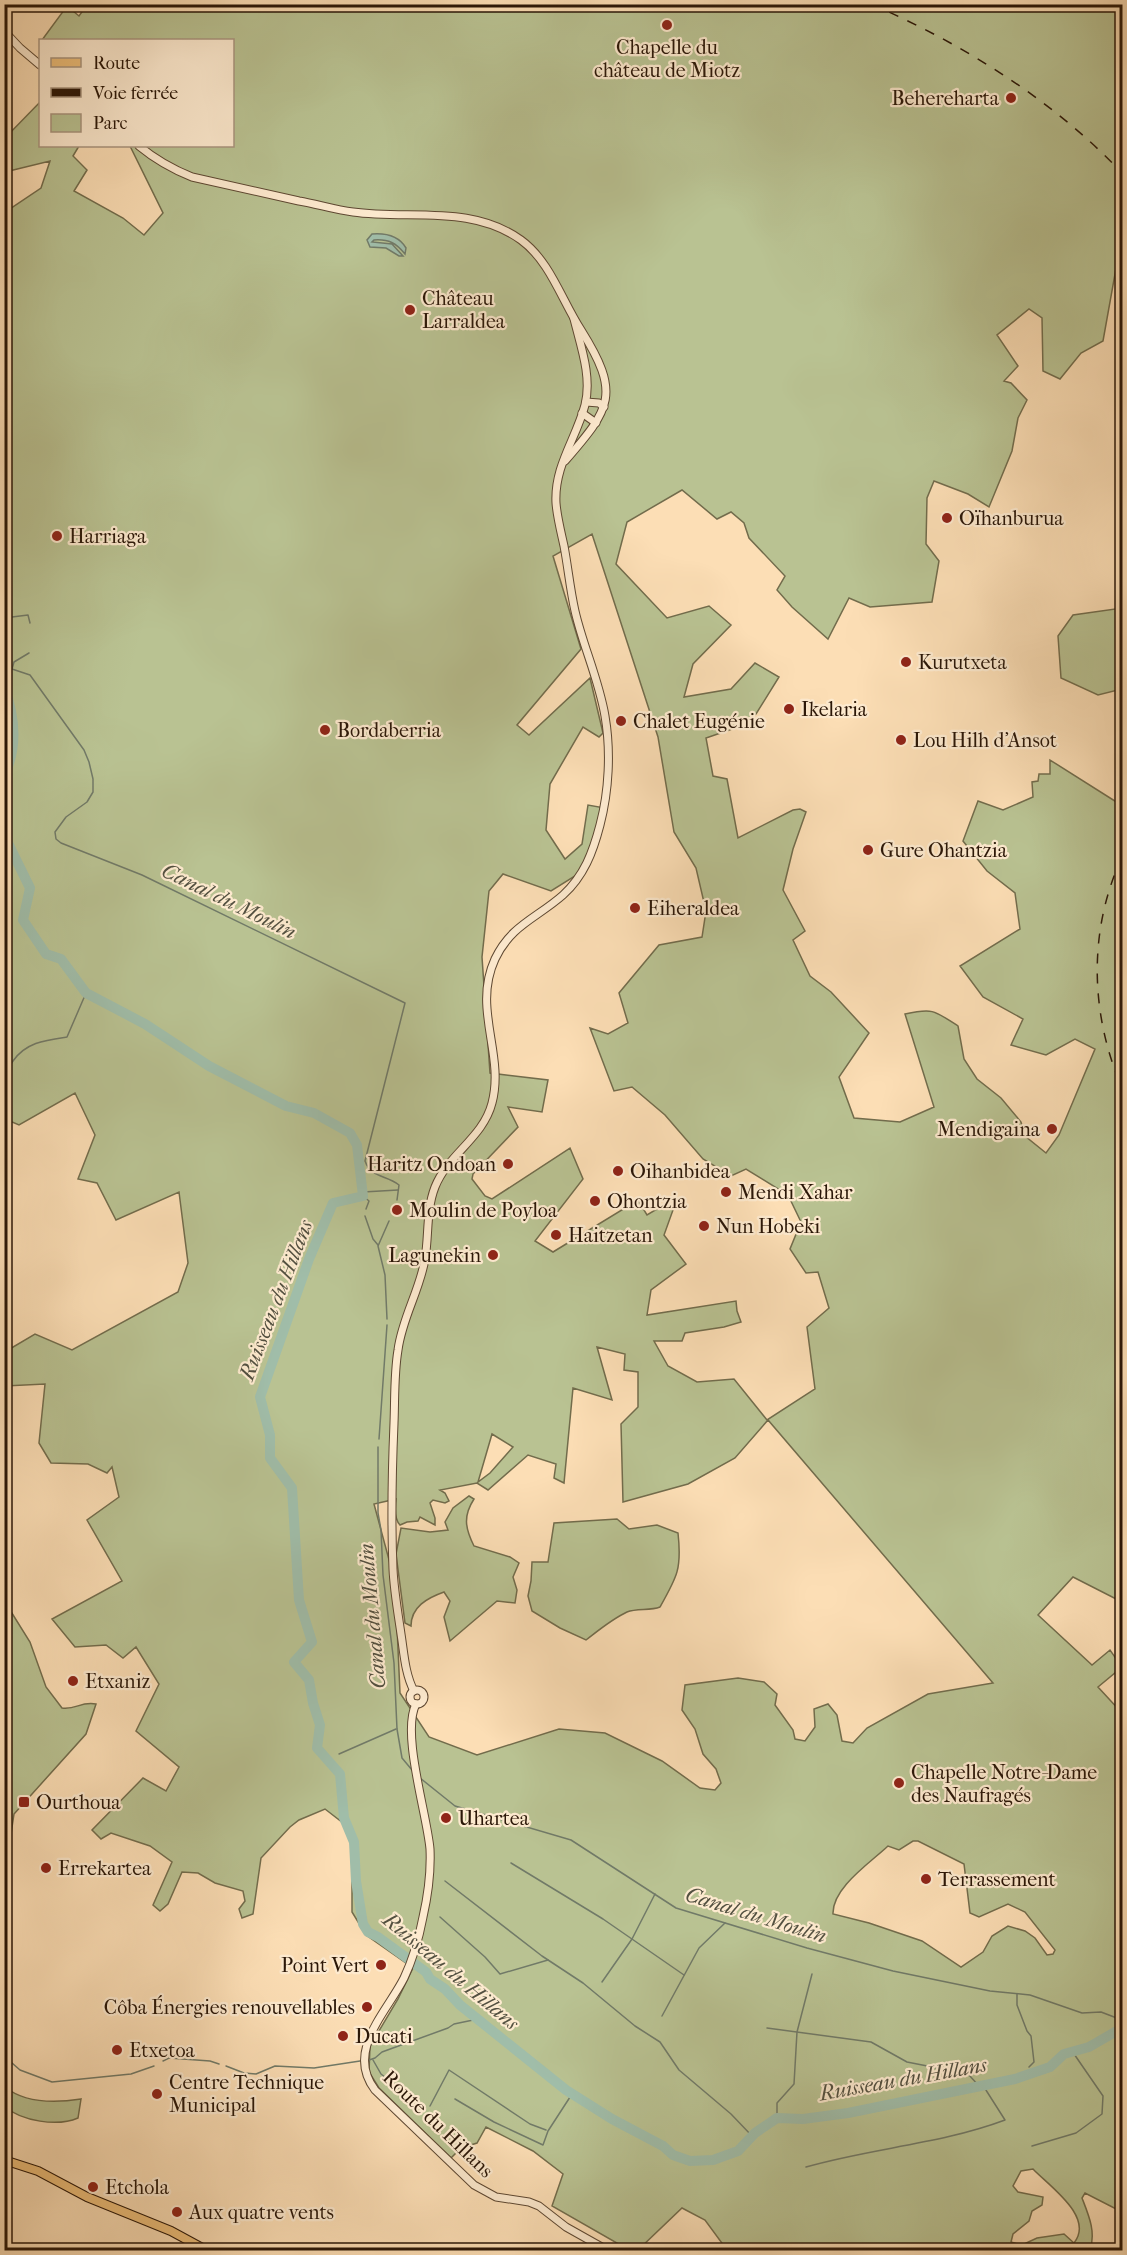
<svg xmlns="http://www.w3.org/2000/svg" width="1127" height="2255" font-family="'IM FELL French Canon',serif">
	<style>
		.green { fill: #b9c292; stroke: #726c4c; stroke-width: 1.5; fill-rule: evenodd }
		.water { fill: #a0bda9; stroke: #717a68; stroke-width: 1.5 }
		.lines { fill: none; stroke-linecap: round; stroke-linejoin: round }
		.stream { stroke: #717a68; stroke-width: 1.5 }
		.river { stroke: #a0bda9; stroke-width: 10 }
		.minor-casing { stroke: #5e4832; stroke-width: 9 }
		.major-casing { stroke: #2a1607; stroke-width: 10 }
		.minor { stroke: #fdeacf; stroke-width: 7 }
		.major { stroke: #eebf7a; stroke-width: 8 }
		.rail { stroke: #2a1607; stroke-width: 1.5; stroke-dasharray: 10 10; stroke-linecap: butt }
		.poi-dot { fill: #8f2418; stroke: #fdeacf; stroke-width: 2 }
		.labels { text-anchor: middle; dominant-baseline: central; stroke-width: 4.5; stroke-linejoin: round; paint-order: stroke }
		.poi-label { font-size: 20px; fill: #2a1607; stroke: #fdeacf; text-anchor: start }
		.street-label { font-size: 20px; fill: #2a1607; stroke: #fdeacf }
		.water-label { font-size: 21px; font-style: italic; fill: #535040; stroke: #fdeacf }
	</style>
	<rect width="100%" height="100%" fill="#fcdeb5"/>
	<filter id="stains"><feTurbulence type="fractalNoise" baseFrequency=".00333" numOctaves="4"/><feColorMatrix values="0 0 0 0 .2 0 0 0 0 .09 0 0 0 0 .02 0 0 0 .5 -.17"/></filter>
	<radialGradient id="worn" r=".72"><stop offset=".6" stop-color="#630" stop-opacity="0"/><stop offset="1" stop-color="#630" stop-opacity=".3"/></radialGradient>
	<g class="green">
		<path d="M83 4 1118 5 1122 9V111L1119 137 1122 145V235L1103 341 1081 353 1060 379 1043 371 1042 318 1029 309 997 335 1018 366 1004 381 1011 383 1027 400 1018 418 1012 451 989 507 968 494 934 481 927 498 926 544 939 561 932 602 870 607 849 598 828 639 792 607 777 590 785 576 749 538 744 523 731 512 717 519 682 490 627 522 616 564 667 618 709 606 731 625 693 664 684 697 731 689 755 663 779 677 756 714 735 728 706 738 713 776 727 779 738 838 793 810 800 809 806 812 793 849 783 890 805 931 793 940 810 976 831 992 869 1033 839 1077 854 1118 900 1122 934 1107 905 1014C932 1008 934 1010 958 1026L964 1059 977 1079 1001 1098 1021 1122 1025 1136 1046 1153 1059 1135 1095 1049 1075 1039 1046 1055 1011 1045 1023 1019 983 997 960 966 1020 929 1015 893 987 871 963 841 978 801 1003 810 1033 797 1032 782 1038 781 1039 774H1050V760L1118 803 1122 790V1602L1073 1577 1038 1615 1092 1665 1110 1650 1122 1667 1098 1687 1122 1713V2212L1085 2193 1082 2198C1089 2216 1096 2232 1090 2250H727L705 2220 682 2208 638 2250H629L552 2206 563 2174 533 2151 486 2127 477 2143 461 2148 451 2158 379 2088 369 2072 370 2046 398 1999 413 1968 366 1935 352 1912V1840L343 1823 325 1809 299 1820 290 1827 261 1858 253 1914 242 1918 239 1909 245 1901 243 1891 215 1883 198 1873 182 1872 168 1904 160 1911 153 1905 172 1862 150 1846 111 1833 101 1839 92 1830 143 1778 166 1791 179 1767 136 1731 159 1684 136 1647 123 1658 106 1645 75 1647 52 1619 122 1581 87 1520 119 1497 112 1467 107 1473 88 1464 51 1463 39 1443 45 1384 5 1386 8 1350 35 1334 72 1350 178 1292 188 1263 179 1192 116 1220 97 1183 78 1179 95 1135 75 1093 19 1125 5 1119 4 213 41 188 50 161 5 172V138L40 102V146H79L73 156 87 170 74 191 123 218 144 235 163 213 130 146H232V40H42L67 6 79 16 84 9ZM592 534 658 737 674 832 696 868 706 911 702 937 659 945 619 993 628 1023 608 1034 590 1028 614 1091 632 1087 665 1115 703 1159 731 1176 746 1169 788 1195 801 1222 790 1249 806 1273 818 1272 829 1308 807 1327 815 1389 767 1420 734 1379 697 1382 668 1366 654 1341H682L685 1333 724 1327 741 1322 737 1311 736 1301 647 1315 651 1290 686 1264 664 1235 673 1210 667 1203 647 1215 638 1200 553 1252 535 1241 583 1179 570 1148 492 1199 485 1196 472 1179 473 1174 518 1127 508 1107 542 1112 548 1080 490 1073 482 957 489 891 503 874 551 891 583 871 605 808 588 805 582 844 565 859 546 830 550 784 583 727 599 737 603 733 590 678 529 735 517 725 581 649 553 556ZM597 1347 625 1354 624 1370 638 1372V1407L621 1424 623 1502 688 1484 735 1458 768 1420 993 1683 928 1694 867 1728 853 1743 842 1741 837 1715 828 1704 814 1709 815 1727 805 1741 795 1739 793 1730 775 1705 777 1694 764 1682 738 1678 685 1685 682 1710 695 1729 703 1754 716 1769 721 1783 715 1790 700 1788 662 1761 605 1733 559 1729 477 1755 429 1737 400 1693 395 1582 374 1504 396 1499C395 1507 394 1519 400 1525L407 1522 418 1521 420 1517 435 1525V1518L430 1503 433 1500 445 1503 449 1501 445 1493 440 1490 477 1483 488 1490 528 1455 556 1464 554 1478 564 1483 573 1388 612 1400ZM492 1434 513 1447 490 1473 478 1482ZM913 1841H918L964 1864 970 1913 979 1917 1008 1904 1025 1912 1055 1950 1053 1954 1047 1955 1035 1938 1025 1931 1008 1926 992 1936 983 1952 961 1967 922 1941 869 1923 833 1914C832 1888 870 1863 888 1846L899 1850ZM1033 2169C1049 2186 1095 2217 1074 2243L1064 2234 1037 2238 1022 2245 1011 2242 1013 2234 1029 2221 1032 2211 1042 2205 1043 2197 1018 2192 1013 2186 1021 2171Z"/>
		<path d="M1122 608V689L1098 695 1061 678 1058 636 1073 615Z"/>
		<path d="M469 1496 474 1499C463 1516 465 1528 474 1546L510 1557 519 1563 513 1577 517 1590 515 1603 497 1601 450 1641 444 1617 450 1601 444 1592C427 1598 411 1607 411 1626L405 1623 396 1554 401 1528 430 1532 448 1530 445 1522 453 1508Z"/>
		<path d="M617 1519 629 1529 657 1525 678 1533C682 1569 677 1577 660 1607 650 1611 637 1608 627 1612 612 1619 599 1630 586 1640L560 1628 532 1611 528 1596 531 1581 532 1562H548L554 1523Z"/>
		<path d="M5 1602 30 1642 46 1687 62 1708C76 1710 81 1701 96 1704L86 1734 14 1814 9 1847 5 1856Z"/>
		<path d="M5 2087C26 2104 56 2103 81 2099L78 2118C57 2127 22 2121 5 2107Z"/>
	</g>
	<path class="water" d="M372 234C385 233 399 236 406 248L405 254C396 243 389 239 374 240L372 242 392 244 403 256H399L386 248 370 247 367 240Z"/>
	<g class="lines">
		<g class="stream">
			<path d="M4 618 28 615 30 623"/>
			<path d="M29 653 14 662 12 669 30 675 84 750 89 762 93 779V792L87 802 66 817 55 832 56 839 61 843 142 875 405 1003 365 1161C371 1178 387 1175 399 1185L397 1200"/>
			<path d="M4 752H14"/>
			<path d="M4 1078C8 1073 9 1066 13 1061 26 1042 46 1040 67 1037L86 993"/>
			<path d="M363 1192 398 1190"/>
			<path d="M363 1196 369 1201 366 1209"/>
			<path d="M365 1216 373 1239 378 1245"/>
			<path d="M387 1319 385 1275 378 1246 389 1221"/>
			<path d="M379 1439 387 1325"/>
			<path d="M378 1447V1513L381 1530 383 1575 394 1663 397 1729 402 1758 412 1770"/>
			<path d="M339 1754 396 1729"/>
			<path d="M420 1778 455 1806 571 1840 676 1908 807 1948 893 1971 990 1991 1030 1995 1082 2013 1101 2012 1122 2020"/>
			<path d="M511 1863 603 1919 684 1975"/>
			<path d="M445 1881 542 1956 583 1983 635 2026 660 2042 679 2070 731 2114 752 2136"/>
			<path d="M440 1917 485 1957 500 1974 548 1960"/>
			<path d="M602 1982 632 1939 655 1894"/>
			<path d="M1017 1994V2005L1027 2031 1031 2036 1034 2062 1029 2067"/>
			<path d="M662 2016 699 1948 725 1923"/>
			<path d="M767 2028 871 2042 907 2062 968 2074 980 2087"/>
			<path d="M4 2056 20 2070 52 2082 131 2074 154 2066"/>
			<path d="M369 2060 375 2058 382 2052 448 2028 454 2024 478 2019"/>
			<path d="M373 2060 381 2074 400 2089 401 2097 406 2103"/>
			<path d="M163 2061 169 2058 210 2061 219 2064"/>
			<path d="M226 2066 244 2073 256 2074 275 2066 314 2068 360 2061"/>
			<path d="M455 2099 494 2122 543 2145 548 2131 572 2094"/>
			<path d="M430 2106 449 2070 530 2124 546 2130"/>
			<path d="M777 2118V2103L794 2084 797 2032 812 1974"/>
			<path d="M1032 2146 1076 2133 1102 2114 1103 2096 1072 2051"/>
			<path d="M806 2167C872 2148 941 2144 1005 2120L984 2087"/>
		</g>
		<g class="river">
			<path d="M4 687C15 716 18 747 4 776"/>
			<path d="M4 835 30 888 23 920 46 954 61 959 86 993 145 1024 209 1066 286 1106 314 1113 350 1133 357 1145 363 1196 333 1203 309 1259 260 1397 270 1435V1458L292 1488 299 1600 312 1642 294 1662 309 1680 313 1703 320 1725 317 1748 340 1774 344 1818 354 1842 356 1881 363 1924 368 1932 378 1937 426 1972 430 1979 445 1989 460 2005 566 2090 612 2119 663 2146 673 2155 690 2161 713 2160 738 2151 755 2133 777 2118 803 2119 848 2113 1015 2079 1050 2067 1064 2054 1089 2047 1122 2028"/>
		</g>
		<defs>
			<g id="minor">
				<path d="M4 31 20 48 40 65"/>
				<path d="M139 146C156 160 172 169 192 177 228 185 264 193 299 201 317 204 335 210 353 212 409 220 471 204 521 240 550 261 562 301 581 330 621 394 611 408 565 461"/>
				<path d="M586 402 599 403 604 407"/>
				<path d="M582 413 596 423"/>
				<circle cx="417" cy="1697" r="7"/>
				<path d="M414 1691C405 1674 404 1653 401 1634 398 1613 394 1591 393 1569 391 1521 392 1471 394 1423 395 1398 394 1374 398 1350 402 1318 420 1290 425 1259 429 1235 426 1210 435 1187 448 1154 483 1138 492 1103 505 1054 472 1009 495 959 511 925 537 918 563 895 584 876 593 852 600 825 609 791 611 751 605 716 599 680 583 646 575 611 570 589 568 567 564 546 561 532 557 517 556 503 554 466 576 439 585 405 592 377 581 347 574 319"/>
				<path d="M416 1704C401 1733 427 1814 430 1849 431 1871 428 1895 423 1917 419 1938 413 1959 404 1978 387 2012 345 2051 375 2090L474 2185 496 2197 529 2202 539 2206 566 2227 607 2250"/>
			</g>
			<path id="major" d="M4 2160 38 2171 87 2197 171 2231 206 2250"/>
		</defs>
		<use href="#minor" class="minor-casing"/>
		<use href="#major" class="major-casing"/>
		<use href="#minor" class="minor"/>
		<use href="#major" class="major"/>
		<g class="rail">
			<path d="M871 4C963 44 1053 100 1122 173"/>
			<path d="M1122 857C1088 930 1090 1014 1122 1088"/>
		</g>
	</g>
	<g class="poi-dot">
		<circle cx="667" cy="25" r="6"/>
		<circle cx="1011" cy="98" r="6"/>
		<circle cx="410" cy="310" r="6"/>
		<circle cx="947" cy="518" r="6"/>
		<circle cx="57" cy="536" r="6"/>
		<circle cx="906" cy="662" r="6"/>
		<circle cx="789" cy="709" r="6"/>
		<circle cx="621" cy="721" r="6"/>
		<circle cx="325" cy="730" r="6"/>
		<circle cx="901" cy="740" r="6"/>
		<circle cx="868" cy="850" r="6"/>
		<circle cx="635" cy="908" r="6"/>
		<circle cx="1052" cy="1129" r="6"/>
		<circle cx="508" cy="1164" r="6"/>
		<circle cx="618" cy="1171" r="6"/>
		<circle cx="726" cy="1192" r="6"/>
		<circle cx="595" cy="1201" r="6"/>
		<circle cx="397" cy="1210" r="6"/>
		<circle cx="704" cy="1226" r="6"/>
		<circle cx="556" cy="1235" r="6"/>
		<circle cx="493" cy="1255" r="6"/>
		<circle cx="73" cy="1681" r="6"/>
		<circle cx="899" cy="1783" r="6"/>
		<rect x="18" y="1796" width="12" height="12" rx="3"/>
		<circle cx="446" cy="1818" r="6"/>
		<circle cx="46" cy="1868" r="6"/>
		<circle cx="926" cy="1879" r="6"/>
		<circle cx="381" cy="1965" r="6"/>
		<circle cx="367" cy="2007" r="6"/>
		<circle cx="343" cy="2036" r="6"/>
		<circle cx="117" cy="2050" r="6"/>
		<circle cx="157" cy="2094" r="6"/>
		<circle cx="93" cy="2187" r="6"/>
		<circle cx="177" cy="2212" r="6"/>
	</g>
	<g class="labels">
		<g class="poi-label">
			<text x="667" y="47" text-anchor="middle">Chapelle du<tspan x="667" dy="23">château de Miotz</tspan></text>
			<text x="999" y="98" text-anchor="end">Behereharta</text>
			<text x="422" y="298">Château<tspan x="422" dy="23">Larraldea</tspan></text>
			<text x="959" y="518">Oïhanburua</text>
			<text x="69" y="536">Harriaga</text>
			<text x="918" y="662">Kurutxeta</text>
			<text x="801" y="709">Ikelaria</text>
			<text x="633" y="721">Chalet Eugénie</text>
			<text x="337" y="730">Bordaberria</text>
			<text x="913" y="740">Lou Hilh d'Ansot</text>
			<text x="880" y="850">Gure Ohantzia</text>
			<text x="647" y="908">Eiheraldea</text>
			<text x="1040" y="1129" text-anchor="end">Mendigaina</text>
			<text x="496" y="1164" text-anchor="end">Haritz Ondoan</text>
			<text x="630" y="1171">Oihanbidea</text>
			<text x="738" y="1192">Mendi Xahar</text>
			<text x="607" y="1201">Ohontzia</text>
			<text x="409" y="1210">Moulin de Poyloa</text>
			<text x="716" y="1226">Nun Hobeki</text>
			<text x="568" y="1235">Haitzetan</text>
			<text x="481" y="1255" text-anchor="end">Lagunekin</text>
			<text x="85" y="1681">Etxaniz</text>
			<text x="911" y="1772">Chapelle Notre-Dame<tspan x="911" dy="23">des Naufragés</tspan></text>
			<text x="36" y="1802">Ourthoua</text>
			<text x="458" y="1818">Uhartea</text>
			<text x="58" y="1868">Errekartea</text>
			<text x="938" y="1879">Terrassement</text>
			<text x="369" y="1965" text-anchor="end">Point Vert</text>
			<text x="355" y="2007" text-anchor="end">Côba Énergies renouvellables</text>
			<text x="355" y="2036">Ducati</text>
			<text x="129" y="2050">Etxetoa</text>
			<text x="169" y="2082">Centre Technique<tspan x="169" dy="23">Municipal</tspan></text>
			<text x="105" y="2187">Etchola</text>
			<text x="189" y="2212">Aux quatre vents</text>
		</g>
		<g class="street-label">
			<text transform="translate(438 2124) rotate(44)">Route du Hillans</text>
		</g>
		<g class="water-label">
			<text transform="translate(229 901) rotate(26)">Canal du Moulin</text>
			<text transform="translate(276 1300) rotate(-69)">Ruisseau du Hillans</text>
			<text transform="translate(372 1616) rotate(-95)">Canal du Moulin</text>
			<text transform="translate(756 1915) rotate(17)">Canal du Moulin</text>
			<text transform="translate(451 1971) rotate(40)">Ruisseau du Hillans</text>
			<text transform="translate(903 2079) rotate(-10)">Ruisseau du Hillans</text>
		</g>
	</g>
	<rect width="1127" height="2255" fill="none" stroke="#fcdeb5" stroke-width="24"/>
	<rect x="6" y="6" width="1115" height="2243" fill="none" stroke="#2a1607" stroke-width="3"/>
	<rect x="12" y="12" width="1103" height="2231" fill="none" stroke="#2a1607" stroke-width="1.5"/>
	<rect x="39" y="39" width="195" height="108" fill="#fdeacf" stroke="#a9957f" stroke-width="1.5"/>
	<rect x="51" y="58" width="30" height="9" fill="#eebf7a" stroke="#a9957f" stroke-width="1.5"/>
	<text x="93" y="69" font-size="18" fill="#2a1607">Route</text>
	<rect x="51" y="88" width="30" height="9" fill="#2a1607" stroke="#a9957f" stroke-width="1.5"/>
	<text x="93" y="99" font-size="18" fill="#2a1607">Voie ferrée</text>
	<rect x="51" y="114" width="30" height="18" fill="#b9c292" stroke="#a9957f" stroke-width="1.5"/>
	<text x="93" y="129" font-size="18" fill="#2a1607">Parc</text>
	<rect width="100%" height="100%" filter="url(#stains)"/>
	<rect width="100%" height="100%" fill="url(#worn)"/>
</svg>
